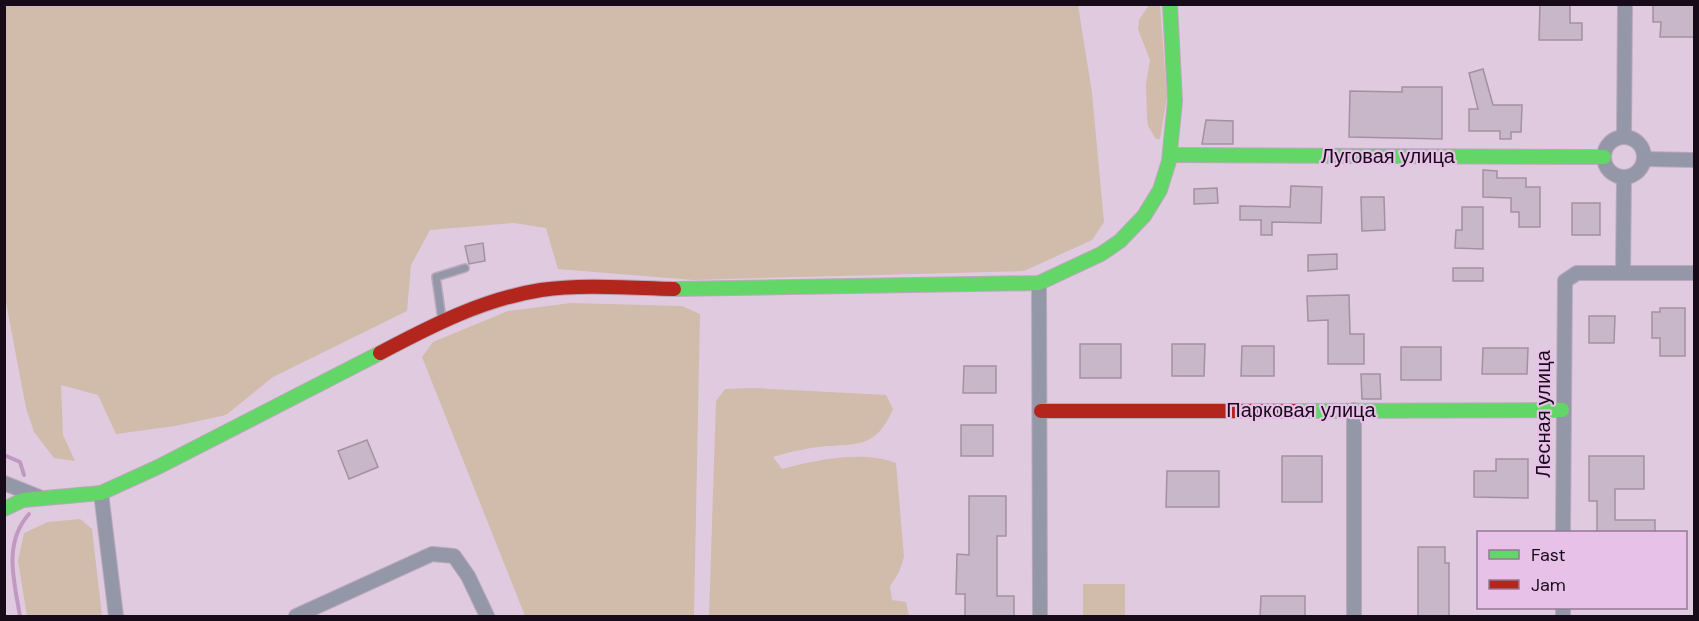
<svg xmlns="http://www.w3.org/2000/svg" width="1699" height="621" font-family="'DM Sans',sans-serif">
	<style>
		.green { fill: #d1bbab }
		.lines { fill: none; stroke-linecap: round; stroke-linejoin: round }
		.stream { stroke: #c198c2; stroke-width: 4 }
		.building { fill: #c8b7c8; stroke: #a291a2; stroke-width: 1.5 }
		.lane-casing { stroke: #baa9bb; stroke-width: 10 }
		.street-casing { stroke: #baa9bb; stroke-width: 16 }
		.fast-casing { stroke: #baa9bb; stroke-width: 16 }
		.jam-casing { stroke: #baa9bb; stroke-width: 16 }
		.lane { stroke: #9497a7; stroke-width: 7 }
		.street { stroke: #9497a7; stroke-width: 14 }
		.fast { stroke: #63d668; stroke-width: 14 }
		.jam { stroke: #b3261e; stroke-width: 14 }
		.labels { text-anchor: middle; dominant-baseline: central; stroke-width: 4.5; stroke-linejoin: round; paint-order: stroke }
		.street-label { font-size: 20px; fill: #180b19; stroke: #e8c1e9 }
	</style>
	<rect width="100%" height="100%" fill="#e0cae0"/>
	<g class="green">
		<path d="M4 5H1078L1092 93 1104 222 1092 240 1024 271 693 280 558 269 546 228 514 223 430 230 411 265 407 311 273 377 226 415 175 426 116 434 98 395 61 385 63 435 75 461 54 458 34 432 26 408 5 297Z"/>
		<path d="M1149 5H1160L1167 97 1160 139H1156L1148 126 1147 117 1146 84 1150 60 1138 29 1139 20Z"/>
		<path d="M571 303 682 306 700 314 694 616H525L422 357 433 342 508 311Z"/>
		<path d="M753 388 886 395 893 409C875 450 857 443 818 447 803 449 786 453 773 457L782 469C816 460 862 450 896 463L904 557 899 572 890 586 892 600 906 602 909 616H709L716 401 725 389Z"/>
		<path d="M80 519 92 529 102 616H27L18 561 24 533 48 522Z"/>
		<rect x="1083" y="584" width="42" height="32"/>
	</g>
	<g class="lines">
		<g class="stream">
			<path d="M4 455 20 462 24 475"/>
			<path d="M20 616C14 581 3 543 29 514"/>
		</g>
	</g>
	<g class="building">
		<path d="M1540 4H1570V23H1582V40H1539Z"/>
		<path d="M1653 4H1695V37H1660L1661 22H1653Z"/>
		<path d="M1483 69 1493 105H1522L1521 132H1511V139H1500V131H1469V109H1478L1469 73Z"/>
		<path d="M1402 87H1442V139L1349 137 1350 91 1402 92Z"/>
		<path d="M1206 120 1233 121V144H1202Z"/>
		<path d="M1483 170 1497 171V178H1526V187H1540V227H1519V212H1511V198L1483 197Z"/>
		<path d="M1291 186 1322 187 1321 223 1272 222V235H1261V220H1240V206L1290 207Z"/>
		<path d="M1217 188 1218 203 1194 204V189Z"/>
		<path d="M1361 197H1384L1385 230 1362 231Z"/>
		<rect x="1572" y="203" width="28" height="32"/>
		<path d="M1462 207H1483V249L1455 248 1456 230H1462Z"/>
		<path d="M483 243 485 261 469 264 465 246Z"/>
		<path d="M1337 254V269L1308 271V255Z"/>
		<rect x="1453" y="268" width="30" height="13"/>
		<path d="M1349 295 1350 334H1364V364H1328V320L1308 321 1307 296Z"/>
		<path d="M1660 308H1685V356H1660V338H1652V312H1660Z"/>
		<path d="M1589 316H1615L1614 343H1589Z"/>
		<rect x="1080" y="344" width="41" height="34"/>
		<path d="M1172 344H1205L1204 376H1172Z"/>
		<path d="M1242 346H1274V376H1241Z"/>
		<rect x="1401" y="347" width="40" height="33"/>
		<path d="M1483 348H1528L1527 374H1482Z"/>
		<path d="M964 366H996V393H963Z"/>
		<path d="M1361 374H1380L1381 399H1362Z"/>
		<rect x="961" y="425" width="32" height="31"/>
		<path d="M367 440 378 467 349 479 338 451Z"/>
		<rect x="1282" y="456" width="40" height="46"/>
		<path d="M1589 456H1644V489H1615V520H1655V532H1597V501H1589Z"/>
		<path d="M1496 459H1528V498L1474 497V471H1496Z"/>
		<path d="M1167 471H1219V507H1166Z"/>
		<path d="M969 496H1006V536H997V596H1014V616H965V594H956L957 554 969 555Z"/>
		<path d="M1418 547H1445V563H1449V616H1418Z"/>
		<path d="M1261 596H1305V616H1260Z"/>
	</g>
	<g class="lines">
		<defs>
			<path id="lane" d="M442 319 436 277 465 268"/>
			<g id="street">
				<path d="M1624 137 1625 4"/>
				<circle cx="1624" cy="157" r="20"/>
				<path d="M1644 159 1694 160"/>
				<path d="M1623 272 1624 177"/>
				<path d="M1039 283 1040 616"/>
				<path d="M4 483 39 497"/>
				<path d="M101 493 116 616"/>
				<path d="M1563 532 1565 281 1577 273H1694"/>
				<path d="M1563 608V616"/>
				<path d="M296 616 432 554 454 556 468 576 487 616"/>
				<path d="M1354 616V410"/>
			</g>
			<g id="fast">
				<path d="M1173 155 1604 157"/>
				<path d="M674 289 1039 283 1101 254 1120 241 1144 216 1160 190 1169 161 1175 101 1170 4"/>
				<path d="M1298 411 1562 410"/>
				<path d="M4 509 23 500 101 493 158 467 380 353"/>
			</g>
			<g id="jam">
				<path d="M380 353C431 326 483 299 541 290 584 284 630 288 674 289"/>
				<path d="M1041 411H1298"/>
			</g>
		</defs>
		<use href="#lane" class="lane-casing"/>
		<use href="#street" class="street-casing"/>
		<use href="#fast" class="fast-casing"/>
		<use href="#jam" class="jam-casing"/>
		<use href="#lane" class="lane"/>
		<use href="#street" class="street"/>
		<use href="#fast" class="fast"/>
		<use href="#jam" class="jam"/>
	</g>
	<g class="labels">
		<g class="street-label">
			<text x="1388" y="156">Луговая улица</text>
			<text x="1301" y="410">Парковая улица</text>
			<text transform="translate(1543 414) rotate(-90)">Лесная улица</text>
		</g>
	</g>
	<rect width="1699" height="621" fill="none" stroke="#180b19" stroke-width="12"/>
	<rect x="1477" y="531" width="210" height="78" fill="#e8c1e9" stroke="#957896" stroke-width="1.5"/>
	<rect x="1489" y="550" width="30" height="9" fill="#63d668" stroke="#957896" stroke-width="1.5"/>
	<text x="1531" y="561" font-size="18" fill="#180b19">Fast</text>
	<rect x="1489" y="580" width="30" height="9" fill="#b3261e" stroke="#957896" stroke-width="1.5"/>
	<text x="1531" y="591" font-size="18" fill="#180b19">Jam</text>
</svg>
